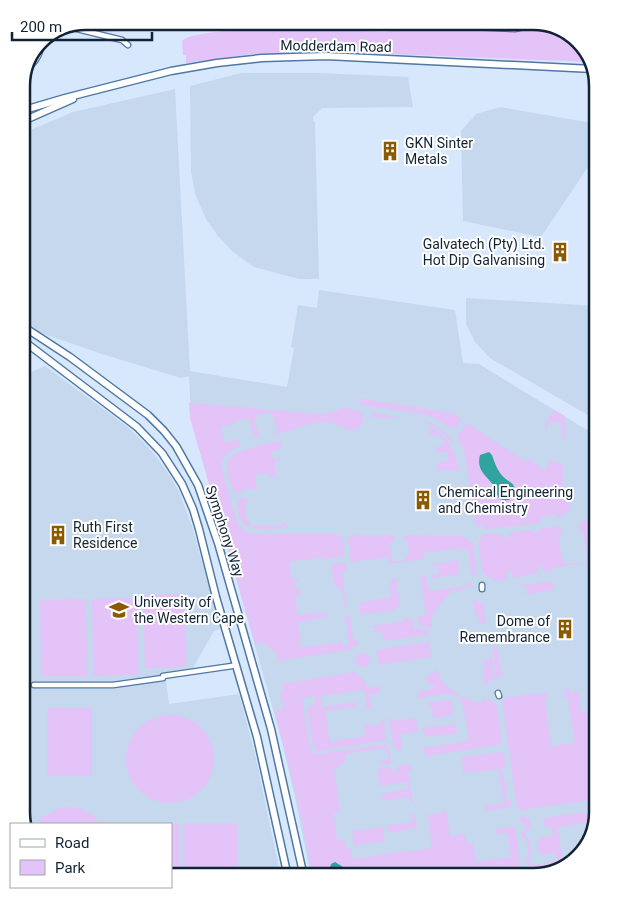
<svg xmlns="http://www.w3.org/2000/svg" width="619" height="898" font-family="Roboto,sans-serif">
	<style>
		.built { fill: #c5d8ee }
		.green { fill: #e3c3f8 }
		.water { fill: #2fa3a0 }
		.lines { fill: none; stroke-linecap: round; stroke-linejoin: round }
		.street-casing { stroke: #4f78a5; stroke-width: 7 }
		.secondary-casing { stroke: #4f78a5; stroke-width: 9 }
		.street { stroke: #fff; stroke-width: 4.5 }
		.secondary { stroke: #fff; stroke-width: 6 }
		.labels { text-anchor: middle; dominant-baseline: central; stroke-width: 4; stroke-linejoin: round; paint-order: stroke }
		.street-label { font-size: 14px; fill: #122335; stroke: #fff }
		.poi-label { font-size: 14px; fill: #122335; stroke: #fff; text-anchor: start }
		.rim { fill: none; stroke: #122335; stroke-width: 2.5 }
	</style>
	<rect width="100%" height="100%" fill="#d7e8fd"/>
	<g class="built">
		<path d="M241 73H320L408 77 413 107 322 108 313 117V121L315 122 319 279H299L254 267 233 252 218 236 206 219 195 194 191 171 190 86Z"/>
		<path d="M175 89 190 371 287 387 294 348 291 347 298 305 317 308 319 290 455 310 463 363 479 364 587 430 598 433V812L589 845 565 868 533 877H311L295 798 281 738 191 419 189 376 181 378 102 354 35 331 21 319V134L73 112Z"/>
		<path d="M500 107 598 124V152L541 237 463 221 461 131 476 114Z"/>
		<path d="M466 298 598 306V421L490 358 475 342 466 324Z"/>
		<path d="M45 366 129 428 152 451 170 476 179 492 192 526 221 629 214 631 193 668 165 673 169 704 239 694 255 754 281 877H171V824H24L21 812V371L26 374Z"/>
	</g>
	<g class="green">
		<path d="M550 25 566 30 589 54 591 62 311 51 252 54 186 63V55H183L182 41C193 29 276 29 295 30L301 28 385 32 407 27 514 32Z"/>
		<path d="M358 398 451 413V412L462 419 456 427 450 428 439 420 424 414 361 405Z"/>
		<path d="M189 403 321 414 340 410 341 408C350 409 367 408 363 421 361 425 359 428 355 429 346 432 335 422 326 422 313 421 286 432 273 436V434L277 433V430L272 413H268V412L257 415V417L254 418 259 436 255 438 253 435 249 419 237 420V422L220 428 225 443 237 439 240 447C229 450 222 455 221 467L237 522 243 530 253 534H336L342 537 344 556 323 560 322 557 289 562 292 579 299 578V580L294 581 295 589 300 588 301 594 295 595 298 615 326 612 327 616 298 623 301 641 299 642 300 648 342 642 343 646 347 645V642H349L345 616 349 615 353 639 357 640 358 645 354 646 350 650 278 661 277 654 269 648V646L267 647 266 643 255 644 190 418Z"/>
		<path d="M554 410 565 416 563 419 566 421 565 439H563L564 436 562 435V422L548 423V430L545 427V424Z"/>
		<path d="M372 413 429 422 442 429 453 441V444C450 441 445 434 440 430 420 415 393 419 370 417Z"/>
		<path d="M467 423 526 462 528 459 545 470 551 460 557 463H563V485L571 503 568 512 557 518 556 514 540 517 541 523 489 529H483L485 524 483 523 479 528 475 522 465 454 457 436Z"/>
		<path d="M429 426C447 435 455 450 459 470H438V462H448V452H436V447L443 446V438H439V435H429Z"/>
		<path d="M277 441 280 442 282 448 271 452 273 459 280 457V461H275V477H270L269 474H256V487H259V489H242L241 493 234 492C231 485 225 470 227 462 231 451 265 444 277 441Z"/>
		<path d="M240 498 249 499V501L246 502V519L249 520 250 526H282V522H285L286 527C278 530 249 531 243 523 239 517 238 509 237 503V500Z"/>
		<path d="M598 516V525L593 526 598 565H591L590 562 551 568V571L544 572 542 566H538V573L513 578 511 570 507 571 508 579 494 581 493 578 486 576V573L483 574 478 541 481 540 483 534H502L504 538 509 537V533L533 530 534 533H538L539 529 559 526 561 527 562 535 558 536 563 564 588 561 583 532H580L579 523Z"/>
		<path d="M353 534 355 535H394L395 541 389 542 392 561H400V562L390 564 388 557 351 562 348 540 349 537Z"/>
		<path d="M404 535 461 536 463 538H467L469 542H473L477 574 472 575 468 550H462L461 548 424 553V559L402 562V560H405V556L409 555 407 540H403Z"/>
		<path d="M458 560 460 574 432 578V575L439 574 438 567H430V565Z"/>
		<path d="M342 563 346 564 347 569 342 572 347 607 345 608 342 589 335 587 331 566 332 564Z"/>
		<path d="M423 574V577L426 576 429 591 463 587 467 585V583L472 582V585L458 592 455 589C443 598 435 609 430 623L432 624 431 628 420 625 417 620 419 616H426L420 575Z"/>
		<path d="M396 578V580H398L399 582 396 583 400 607H395V610L364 614 363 616H361L359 603 391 597 390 582 392 581V579Z"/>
		<path d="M522 581 524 585 553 581 554 590 523 595 527 593 526 586H522Z"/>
		<path d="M184 594 186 667 145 668 143 595Z"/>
		<path d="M137 598 138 675 93 676 92 599Z"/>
		<path d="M86 599 87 676H41L40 600Z"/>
		<path d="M477 600 478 603H483L486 623 479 624 478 615H475L473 601Z"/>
		<path d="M404 617 412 619 414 628 430 631V634L383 641 382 632H375L374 627H367L405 621Z"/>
		<rect x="21" y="637" width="5" height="40"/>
		<path d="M429 642 431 657 379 665 376 650Z"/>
		<path d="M497 647 502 678 497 679 492 648Z"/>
		<circle cx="363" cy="660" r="7"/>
		<path d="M492 658 495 679 489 680V684L485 685 483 669H485L484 660Z"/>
		<path d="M437 670 439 673 438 675C448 690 463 700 481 703L482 699 491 700 496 704 502 739 499 745 425 756 424 748 468 741 466 720 461 696 455 697 454 693 418 698 417 692 435 688V686L427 684 426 677Z"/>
		<path d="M354 672 365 681 367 688 379 686 380 693 369 695 371 708 366 709 364 690 321 696 322 707 357 702V706L325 711 330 742 365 736 364 726 381 724V720H384L386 740 317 751 313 747 307 707 316 704 315 696 302 698 310 749 313 753 320 754 386 744 388 745 391 763 380 765 379 761 388 760 386 748 345 754V763L340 764V767L334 768 340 812 333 813 337 840H344L346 848H350L352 859 432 848 428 815 446 811 450 836 465 834 467 844 473 843 476 862 511 857 507 833 496 834 495 829 515 827 521 871 516 877H313L297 798 274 711 284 708 280 693 283 690 282 684Z"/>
		<path d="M569 689 570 693 578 691 581 712 598 711V799L521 810 517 807 502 701 507 697 547 693V699H545L551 746 575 743 568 698H565L564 690Z"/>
		<path d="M451 700 453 715 434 718 431 706H429L428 703Z"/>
		<rect x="47" y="708" width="45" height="68"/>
		<circle cx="170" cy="759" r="44"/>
		<path d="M391 717 394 721 416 718 418 732 400 734 402 749H394L389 720Z"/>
		<path d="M456 724 457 733 428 737 424 734 423 728Z"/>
		<path d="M501 752 504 754 506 767 502 769 504 783 508 782V785L505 786 507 801H511L512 807 485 811 484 806 504 803 498 769 463 773 462 757Z"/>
		<path d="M407 764 411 766 412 770 408 772 413 803H411L409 797 382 801 381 794 408 789 407 782 380 786 377 771 380 770V768L391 767 392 771 397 770 398 766Z"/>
		<path d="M66 807C80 807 92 811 99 824H39V819L58 809Z"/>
		<path d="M585 812 590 822 557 827 563 862 573 860C568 866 565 869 557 870L555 866 545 868 544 863 557 861 556 853 542 855 541 853H539L537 841H539V838L553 836 551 827H545L543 818Z"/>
		<path d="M412 814H415L417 828 388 833 387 826 413 822Z"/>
		<path d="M523 815 526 818H529L531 828 530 829 525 831 526 837H529L532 857 529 858 530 865 542 864 543 868 535 869 534 873 529 872 525 858 529 857 526 838H523L521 832 525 830 524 822H520L519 819Z"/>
		<rect x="183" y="823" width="54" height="54"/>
		<path d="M128 824H180V877H171V824Z"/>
		<path d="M383 827 385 842 354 845 352 831Z"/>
	</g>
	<g class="water">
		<path d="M489 452 492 455C494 461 496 467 500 473 507 483 516 481 516 495 512 499 503 504 498 497 496 494 496 490 494 486 486 475 476 470 480 455Z"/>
		<path d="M335 862 356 875H362L369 870 380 873 383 877H334L330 868 331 864Z"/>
		<path d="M434 867 439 870 441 877H391L409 871Z"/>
	</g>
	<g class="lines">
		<defs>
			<g id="street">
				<path d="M394 21 407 24 515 29 543 23"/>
				<path d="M69 27 122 40 128 45"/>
				<path d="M29 67C39 60 41 48 45 37"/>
				<path d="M482 585V589"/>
				<path d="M34 685H113L163 678V676L232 666"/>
				<path d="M498 693 499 696"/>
			</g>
			<g id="secondary">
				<path d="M21 111 65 98 171 71 217 63 262 58 326 56 593 69"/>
				<path d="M21 122 73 99"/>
				<path d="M21 325 70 357 148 415 164 431 176 446 198 485 218 543 271 729 304 877"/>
				<path d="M21 339 137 427 162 453 182 484 193 509 199 529 216 597 257 737 288 877"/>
			</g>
		</defs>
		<use href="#street" class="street-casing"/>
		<use href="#secondary" class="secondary-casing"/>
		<use href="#street" class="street"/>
		<use href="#secondary" class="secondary"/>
	</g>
	<defs>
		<symbol id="building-bare" viewBox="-9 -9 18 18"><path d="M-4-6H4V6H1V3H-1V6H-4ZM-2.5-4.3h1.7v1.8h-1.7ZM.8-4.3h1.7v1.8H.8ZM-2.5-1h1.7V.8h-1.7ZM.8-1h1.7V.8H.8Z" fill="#8a5900" stroke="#fff" stroke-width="2.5" paint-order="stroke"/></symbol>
		<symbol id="university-bare" viewBox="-9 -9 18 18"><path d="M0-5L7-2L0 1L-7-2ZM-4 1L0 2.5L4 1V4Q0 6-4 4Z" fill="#8a5900" stroke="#fff" stroke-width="2.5" paint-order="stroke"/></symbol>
	</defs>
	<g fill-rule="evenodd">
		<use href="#building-bare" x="376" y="137" width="28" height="28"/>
		<use href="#building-bare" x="546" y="238" width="28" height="28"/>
		<use href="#building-bare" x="409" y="486" width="28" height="28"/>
		<use href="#building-bare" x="44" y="521" width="28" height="28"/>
		<use href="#university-bare" x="105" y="596" width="28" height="28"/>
		<use href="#building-bare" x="551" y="615" width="28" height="28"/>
	</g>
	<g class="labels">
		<g class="street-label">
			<text transform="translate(336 46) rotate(1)">Modderdam Road</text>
			<text transform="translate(225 531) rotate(72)">Symphony Way</text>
		</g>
		<g class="poi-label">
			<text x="405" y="143">GKN Sinter<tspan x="405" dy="16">Metals</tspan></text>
			<text x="545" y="244" text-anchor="end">Galvatech (Pty) Ltd.<tspan x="545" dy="16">Hot Dip Galvanising</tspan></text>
			<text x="438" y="492">Chemical Engineering<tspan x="438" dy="16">and Chemistry</tspan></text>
			<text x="73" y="527">Ruth First<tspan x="73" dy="16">Residence</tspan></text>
			<text x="134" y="602">University of<tspan x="134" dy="16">the Western Cape</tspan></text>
			<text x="550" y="621" text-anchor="end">Dome of<tspan x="550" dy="16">Remembrance</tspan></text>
		</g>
	</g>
	<path d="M0 0H619V898H0ZM86 30H533A56 56 0 0 1 589 86V812A56 56 0 0 1 533 868H86A56 56 0 0 1 30 812V86A56 56 0 0 1 86 30Z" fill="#fff" fill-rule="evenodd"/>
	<path class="rim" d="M86 30H533A56 56 0 0 1 589 86V812A56 56 0 0 1 533 868H86A56 56 0 0 1 30 812V86A56 56 0 0 1 86 30Z"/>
	<rect x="10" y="823" width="162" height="65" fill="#ffffff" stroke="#a0a7ae"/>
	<rect x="20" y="839" width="25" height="8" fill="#ffffff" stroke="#a0a7ae"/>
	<text x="55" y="848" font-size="15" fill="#122335">Road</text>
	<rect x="20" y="860" width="25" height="15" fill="#e3c3f8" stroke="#a0a7ae"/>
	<text x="55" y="873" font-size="15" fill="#122335">Park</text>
	<path d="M12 32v8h140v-8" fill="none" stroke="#122335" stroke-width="2.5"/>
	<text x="20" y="32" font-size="15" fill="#122335" stroke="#ffffff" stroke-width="4" paint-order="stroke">200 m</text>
</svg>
